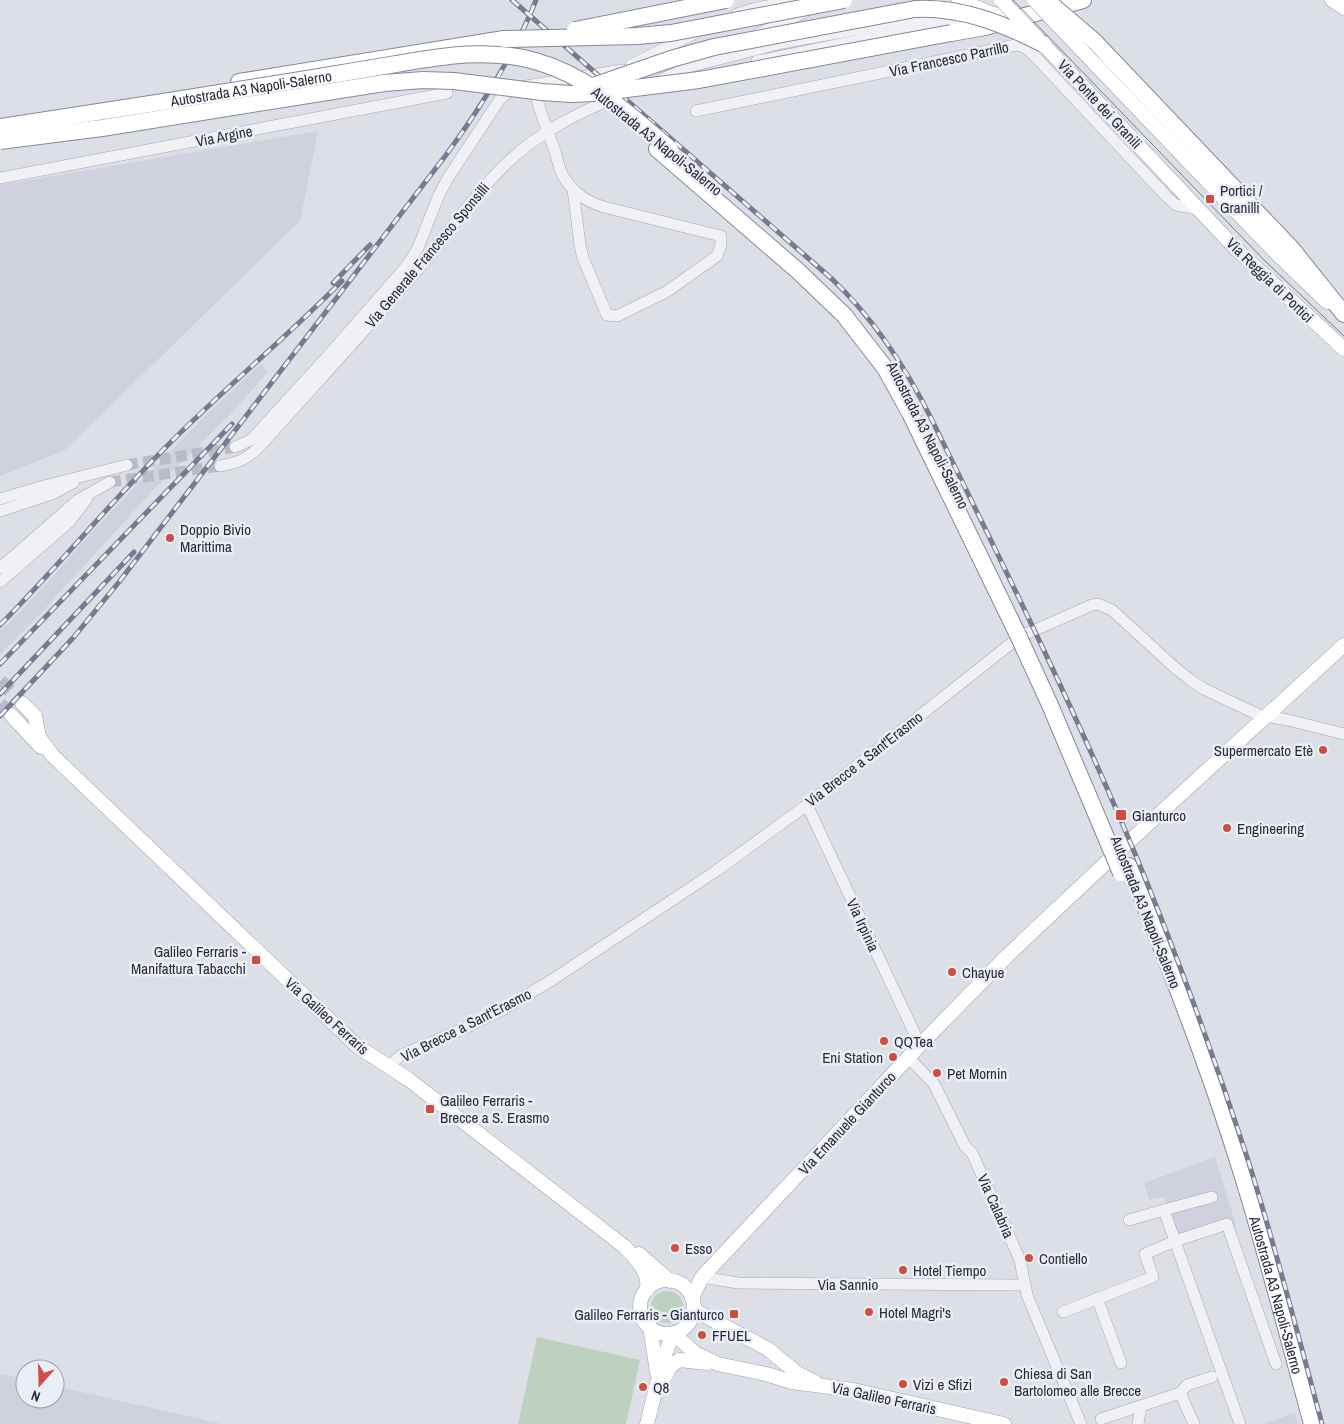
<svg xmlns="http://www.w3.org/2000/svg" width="1344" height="1424" font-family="'Archivo Narrow',sans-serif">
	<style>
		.built { fill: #cfd1dc }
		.green { fill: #bed1be }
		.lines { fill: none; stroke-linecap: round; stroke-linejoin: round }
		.minor-tunnel { stroke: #b9bbc5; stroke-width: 11; stroke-dasharray: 11 5.5; stroke-linecap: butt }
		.major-tunnel { stroke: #b9bbc5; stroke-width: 14; stroke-dasharray: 14 7; stroke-linecap: butt }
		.minor-casing { stroke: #a6a8b4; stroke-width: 12 }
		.major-casing { stroke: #9da0b2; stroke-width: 15 }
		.highway-casing { stroke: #85889d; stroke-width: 18 }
		.minor { stroke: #f0f0f5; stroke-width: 11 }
		.major { stroke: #fff; stroke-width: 14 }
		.highway { stroke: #fff; stroke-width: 16 }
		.tram { stroke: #777a90; stroke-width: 1 }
		.rail-casing { stroke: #777a90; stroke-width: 5 }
		.rail { stroke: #eceef5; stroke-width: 3; stroke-dasharray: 9; stroke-linecap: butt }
		.major-bridge-casing { stroke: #9da0b2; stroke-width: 15; stroke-linecap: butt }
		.highway-bridge-casing { stroke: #85889d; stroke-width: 18; stroke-linecap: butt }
		.major-bridge { stroke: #fff; stroke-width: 14 }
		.highway-bridge { stroke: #fff; stroke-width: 16 }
		.poi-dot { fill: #cc4f42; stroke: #eceef5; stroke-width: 2 }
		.labels { text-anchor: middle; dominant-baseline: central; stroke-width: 5; stroke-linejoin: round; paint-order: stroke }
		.street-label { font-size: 15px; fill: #27293d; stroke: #eceef5 }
		.poi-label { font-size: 15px; fill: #27293d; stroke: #eceef5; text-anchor: start }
	</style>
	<rect width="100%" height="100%" fill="#dddfe7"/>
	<g class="built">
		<path d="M318 131 300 221 65 450 0 476V185Z"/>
		<path d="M261 364 268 372 229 416 155 488 43 611 0 654V631L26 606 94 530 133 489 208 413Z"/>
		<path d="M1215 1157 1236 1225 1182 1243 1170 1216 1164 1197 1149 1200 1144 1183Z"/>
		<path d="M0 1374 25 1379V1399H55V1386L222 1424H0Z"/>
		<path d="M1295 1413 1298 1424H1264Z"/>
	</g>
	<g class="green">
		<circle cx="667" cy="1307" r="16"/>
		<path d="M537 1337 640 1360 626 1424H518Z"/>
	</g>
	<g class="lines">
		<g class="minor-tunnel">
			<path d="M127 465 235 447"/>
			<path d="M110 482 220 466"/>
		</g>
		<g class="major-tunnel">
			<path d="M0 681 22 703"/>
			<path d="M0 704 11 715"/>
		</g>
		<defs>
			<g id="minor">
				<path d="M737 14 753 9 795 0"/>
				<path d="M758 34 805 12"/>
				<path d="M757 61 920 28 957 24 970 25"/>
				<path d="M631 65 695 33"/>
				<path d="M660 80 692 66 782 43 910 20 943 15"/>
				<path d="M533 85C539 107 545 127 554 148 557 156 558 166 562 174 572 192 585 201 604 207L721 236V245L717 256 666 292 617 316 607 315 583 258 580 245 573 189"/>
				<path d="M696 111 1016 45 1022 46 1029 50 1167 197 1176 205 1198 209"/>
				<path d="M0 178 447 93"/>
				<path d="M235 447 251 440 326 358 406 267 418 248 438 197 448 178 500 99 508 92 520 87 622 70"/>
				<path d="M220 466C240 462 246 460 261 445 312 388 365 331 415 273 446 237 473 195 508 162 538 133 576 114 614 98"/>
				<path d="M0 499 44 486 127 465"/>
				<path d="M0 511 52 494 73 483"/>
				<path d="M0 568 78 500 110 482"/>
				<path d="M0 582 70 521 87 499"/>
				<path d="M807 805 920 1045"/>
				<path d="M909 1058 934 1084 965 1146 972 1153 1020 1260 1027 1295 1081 1424"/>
				<path d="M389 1066 401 1055 463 1029 502 1010 552 980 716 871 807 805 1013 642 1026 634 1092 605 1098 604 1112 610 1173 666 1193 682 1204 689 1259 715 1288 720 1344 734"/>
				<path d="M1212 1197 1164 1210 1240 1424"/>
				<path d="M1129 1220 1164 1210"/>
				<path d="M702 1277 738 1283 1024 1285"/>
				<path d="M1097 1298 1121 1363"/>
				<path d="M1063 1312 1153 1277 1145 1254 1175 1241 1227 1224 1276 1364"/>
				<path d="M1180 1393 1194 1424"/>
				<path d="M1101 1419 1180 1393 1187 1385 1212 1377"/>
				<path d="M1138 1424 1141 1406"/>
			</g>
			<g id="major">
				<path d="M959 0 990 13 1014 18"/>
				<path d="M1332 0 1344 8"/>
				<path d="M1043 44 1237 250 1344 349"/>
				<path d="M1094 63 1277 254 1327 302"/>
				<path d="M22 703 35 716 39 737 53 756 357 1046 408 1079 625 1247C636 1259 650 1272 647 1290"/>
				<path d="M11 715 41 747"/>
				<path d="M639 1254 670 1281"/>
				<circle cx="667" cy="1307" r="27"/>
				<path d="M692 1298 702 1277 920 1045 1008 955 1110 859 1344 645"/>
				<path d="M694 1310 768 1349 797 1373 815 1382"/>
				<path d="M650 1327 657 1372"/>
				<path d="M663 1381 670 1367 679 1360 707 1363"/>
				<path d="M647 1424 662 1363 673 1333 695 1353 718 1364 766 1374 792 1382 853 1390 1004 1424"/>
			</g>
			<g id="highway">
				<path d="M951 33 985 27 1083 0"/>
				<path d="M1093 40 1291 248 1344 314"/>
				<path d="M239 82 504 39"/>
				<path d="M657 149 798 271 844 315 885 368 910 413 1017 633"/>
				<path d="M1023 646 1050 705 1108 842"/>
				<path id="s1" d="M1129 866C1172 972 1214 1080 1247 1190 1270 1267 1291 1346 1312 1424"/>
			</g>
		</defs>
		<use href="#minor" class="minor-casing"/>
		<use href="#major" class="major-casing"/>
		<use href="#highway" class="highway-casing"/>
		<use href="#minor" class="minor"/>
		<use href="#major" class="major"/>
		<use href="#highway" class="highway"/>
		<path class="tram" d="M1013 0 1264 260 1344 336"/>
		<defs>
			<g id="rail">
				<path d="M512 0 832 279C874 319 905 366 931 418 1002 563 1074 707 1136 856 1177 955 1214 1056 1247 1157 1275 1245 1298 1335 1322 1424"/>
				<path d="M333 283 370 245"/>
				<path d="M0 625C59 566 111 501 171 442 226 387 287 337 342 281"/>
				<path d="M0 664 232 424"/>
				<path d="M0 694 134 552"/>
				<path d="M0 716 73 638 119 582 446 155C481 107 514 56 536 0"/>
			</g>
		</defs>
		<use href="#rail" class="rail-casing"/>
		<use href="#rail" class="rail"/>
		<defs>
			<g id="major-bridge">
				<path d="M1001 0 1040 41"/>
				<path d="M1034 0 1094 63"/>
			</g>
			<g id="highway-bridge">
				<path d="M1046 0 1093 40"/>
				<path d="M575 30 726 0"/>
				<path d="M504 39 637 36 671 33 844 0"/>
				<path d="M596 85 671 59 714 47 915 9C961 7 1002 23 1043 44"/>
				<path id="s2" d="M0 127C102 112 205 95 307 79 337 74 367 69 396 64 443 56 489 48 535 61 589 76 629 114 670 149"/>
				<path d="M0 141 102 128 384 83 423 80 454 81 542 92 571 94 595 93 699 80 951 33"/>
				<path d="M1017 633 1023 646"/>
				<path d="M1108 842 1121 873"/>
			</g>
		</defs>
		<use href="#major-bridge" class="major-bridge-casing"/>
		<use href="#highway-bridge" class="highway-bridge-casing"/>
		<use href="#major-bridge" class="major-bridge"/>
		<use href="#highway-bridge" class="highway-bridge"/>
	</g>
	<g class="poi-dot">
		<rect x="1205" y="194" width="10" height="10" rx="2.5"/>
		<circle cx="170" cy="538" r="5"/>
		<circle cx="1323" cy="750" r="5"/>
		<rect x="1115" y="809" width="12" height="12" rx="2.5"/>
		<circle cx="1227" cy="828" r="5"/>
		<rect x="251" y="955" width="10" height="10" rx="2.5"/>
		<circle cx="952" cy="972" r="5"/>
		<circle cx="884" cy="1041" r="5"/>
		<circle cx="893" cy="1057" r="5"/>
		<circle cx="937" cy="1073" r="5"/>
		<rect x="425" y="1104" width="10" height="10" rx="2.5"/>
		<circle cx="675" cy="1248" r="5"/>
		<circle cx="1029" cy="1258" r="5"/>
		<circle cx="903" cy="1270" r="5"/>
		<circle cx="869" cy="1312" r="5"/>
		<rect x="729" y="1309" width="10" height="10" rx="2.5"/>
		<circle cx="702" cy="1335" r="5"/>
		<circle cx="1004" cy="1382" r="5"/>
		<circle cx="903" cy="1384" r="5"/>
		<circle cx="643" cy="1387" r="5"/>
	</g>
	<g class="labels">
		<g class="street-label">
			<text transform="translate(949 59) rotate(-12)">Via Francesco Parrillo</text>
			<text stroke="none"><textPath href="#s2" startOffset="254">Autostrada A3 Napoli-Salerno</textPath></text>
			<text transform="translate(1100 104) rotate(47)">Via Ponte dei Granili</text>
			<text transform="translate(224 136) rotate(-11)">Via Argine</text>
			<text transform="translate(657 141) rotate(39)">Autostrada A3 Napoli-Salerno</text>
			<text transform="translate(427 255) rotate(-50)">Via Generale Francesco Sponsilli</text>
			<text transform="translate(1270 280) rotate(44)">Via Reggia di Portici</text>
			<text transform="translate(928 435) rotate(63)">Autostrada A3 Napoli-Salerno</text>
			<text transform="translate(864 759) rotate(-38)">Via Brecce a Sant'Erasmo</text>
			<text transform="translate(1146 912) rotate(68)">Autostrada A3 Napoli-Salerno</text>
			<text transform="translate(863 925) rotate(65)">Via Irpinia</text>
			<text transform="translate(327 1016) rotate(42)">Via Galileo Ferraris</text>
			<text transform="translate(466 1025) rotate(-27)">Via Brecce a Sant'Erasmo</text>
			<text transform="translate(847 1123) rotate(-47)">Via Emanuele Gianturco</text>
			<text transform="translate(996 1206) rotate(66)">Via Calabria</text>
			<text x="848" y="1284">Via Sannio</text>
			<text stroke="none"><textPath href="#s1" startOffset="454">Autostrada A3 Napoli-Salerno</textPath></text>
			<text transform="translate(884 1398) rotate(12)">Via Galileo Ferraris</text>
		</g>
		<g class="poi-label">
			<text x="1220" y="190">Portici /<tspan x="1220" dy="17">Granilli</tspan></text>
			<text x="180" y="529">Doppio Bivio<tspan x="180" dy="17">Marittima</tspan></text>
			<text x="1313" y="750" text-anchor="end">Supermercato Etè</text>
			<text x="1132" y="815">Gianturco</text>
			<text x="1237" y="828">Engineering</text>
			<text x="246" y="951" text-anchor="end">Galileo Ferraris -<tspan x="246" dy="17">Manifattura Tabacchi</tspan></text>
			<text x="962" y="972">Chayue</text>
			<text x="894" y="1041">QQTea</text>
			<text x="883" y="1057" text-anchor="end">Eni Station</text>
			<text x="947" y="1073">Pet Mornin</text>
			<text x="440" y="1100">Galileo Ferraris -<tspan x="440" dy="17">Brecce a S. Erasmo</tspan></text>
			<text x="685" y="1248">Esso</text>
			<text x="1039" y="1258">Contiello</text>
			<text x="913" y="1270">Hotel Tiempo</text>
			<text x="879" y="1312">Hotel Magri's</text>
			<text x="724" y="1314" text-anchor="end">Galileo Ferraris - Gianturco</text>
			<text x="712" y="1335">FFUEL</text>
			<text x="1014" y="1373">Chiesa di San<tspan x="1014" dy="17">Bartolomeo alle Brecce</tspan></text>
			<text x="913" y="1384">Vizi e Sfizi</text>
			<text x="653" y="1387">Q8</text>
		</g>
	</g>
	<g transform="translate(40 1384) rotate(200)"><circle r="24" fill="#eceef5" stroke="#9d9fab"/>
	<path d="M0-4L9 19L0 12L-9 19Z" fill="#cc4f42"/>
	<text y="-8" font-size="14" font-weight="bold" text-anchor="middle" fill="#27293d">N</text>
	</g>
</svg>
